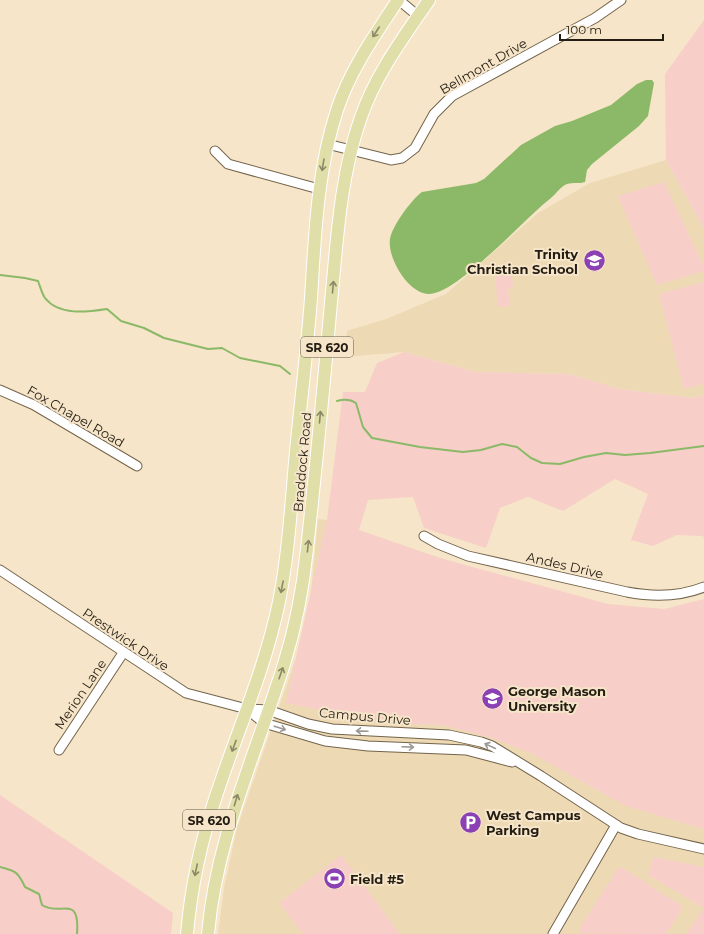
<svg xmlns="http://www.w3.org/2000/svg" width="704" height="934" font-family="Montserrat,sans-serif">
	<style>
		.built { fill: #eed9b5 }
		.green { fill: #f7cfc8 }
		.water { fill: #8bb967 }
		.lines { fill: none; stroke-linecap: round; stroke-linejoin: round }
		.stream { stroke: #8bb967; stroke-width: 2 }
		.minor-casing { stroke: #73644b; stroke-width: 11 }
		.major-casing { stroke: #fff; stroke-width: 14 }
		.minor { stroke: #fff; stroke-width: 9 }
		.major { stroke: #e1dfa9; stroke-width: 12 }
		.oneway { stroke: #8c8866 }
		.oneway2 { stroke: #9c9995 }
		.labels { text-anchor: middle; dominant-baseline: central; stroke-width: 4; stroke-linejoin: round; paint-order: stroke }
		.shield { fill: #f6e5c8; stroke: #625949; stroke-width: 1 }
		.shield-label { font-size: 12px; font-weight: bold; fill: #231d13 }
		.street-label { font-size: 13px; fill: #231d13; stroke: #f6e5c8 }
		.poi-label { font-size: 13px; font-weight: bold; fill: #231d13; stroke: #f6e5c8; text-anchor: start }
	</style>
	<rect width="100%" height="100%" fill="#f6e5c8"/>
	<g class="built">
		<path d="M666 160 704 229V395L693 398 620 389 568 374 476 372 404 352 345 357 347 331 386 319 446 294 538 213 590 183Z"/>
		<path d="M318 519 327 520 704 647V934H218L224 888 237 828 296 658 311 592Z"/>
	</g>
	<g class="green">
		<path d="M704 20V229L666 160 665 74Z"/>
		<path d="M664 182 704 267V271L657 285 618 196Z"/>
		<path d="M511 265 513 288 508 289 510 306 498 307 494 267Z"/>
		<path d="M704 282V384L684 389 659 294Z"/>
		<path d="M404 352 476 372 568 374 620 389 693 398 704 395V539L703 536 677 535 653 546 631 540 648 494 615 479 563 511 528 497 500 508 486 548 424 528 413 497 368 500 359 530 440 558 608 604 664 609 704 599V829L626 806 531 753 492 738 442 725 382 723 286 703 327 520 343 392H365L377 363Z"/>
		<path d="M0 795 173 913 171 934H0Z"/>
		<path d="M341 855 400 934H303L279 903Z"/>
		<path d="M653 857 704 867V934H686L704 908 648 875Z"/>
		<path d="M621 867 650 885 651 888H653L681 905 682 909 675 920H673V923L666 934 579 933V930L585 919 588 918V915L609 882H612V878L618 868Z"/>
	</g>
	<path class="water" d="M646 80H652L654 83 648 116 639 126 592 164 587 170 585 182C579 184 573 182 567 184 561 186 556 194 551 198 525 218 459 292 430 294 409 295 387 258 390 239 392 226 412 199 422 192L476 183 484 179 521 145 555 126 572 121 611 105 637 84Z"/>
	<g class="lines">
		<g class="stream">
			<path d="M0 275 25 278 38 281C40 286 42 294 45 298 59 316 87 312 107 309L121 321 144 328 164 338 208 349 222 348 240 358 280 366 290 374"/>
			<path d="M337 401C344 399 350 399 356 403L363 427 372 438 420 447 463 452 481 450 502 444 517 447 531 458 542 463 560 464 584 457 606 453 625 455 650 453 704 446"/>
			<path d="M0 867C16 871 18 872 25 887L39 894 42 905C61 917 80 893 77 934"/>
		</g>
		<defs>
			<g id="minor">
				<path d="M399 0 418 16"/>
				<path d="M327 144 391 160 402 158 415 148 434 114 452 96 595 18 621 0"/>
				<path d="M215 151 228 164 319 189"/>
				<path d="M0 390 34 405 137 466"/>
				<path d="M424 536 438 544 468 556 627 592C653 597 679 597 704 587"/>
				<path d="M0 570 186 693 247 709 268 710 308 724 332 729 449 735 481 742 492 746 541 776 621 828 638 834 704 849"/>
				<path d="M247 709 264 723 325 741 368 746 466 750 512 762"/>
				<path d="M59 750 123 653"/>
				<path d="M553 934 616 825"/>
			</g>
			<g id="major">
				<path d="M187 934C191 887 201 841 216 796 237 732 265 669 279 602 288 556 291 509 295 462 300 407 307 353 311 298 315 235 317 171 337 110 350 70 375 35 398 0"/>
				<path d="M208 934C216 839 256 754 284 664 296 626 303 588 307 549 316 467 324 384 331 302 337 241 340 176 361 117 376 74 403 38 429 0"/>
			</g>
		</defs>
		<use href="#minor" class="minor-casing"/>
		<use href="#major" class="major-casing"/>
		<use href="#minor" class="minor"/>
		<use href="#major" class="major"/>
	</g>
	<defs><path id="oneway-shaft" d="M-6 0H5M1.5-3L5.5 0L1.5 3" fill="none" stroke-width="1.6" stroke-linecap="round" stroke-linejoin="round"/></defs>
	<g class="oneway">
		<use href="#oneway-shaft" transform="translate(376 32) rotate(123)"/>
		<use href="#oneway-shaft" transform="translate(323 165) rotate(99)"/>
		<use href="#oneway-shaft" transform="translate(333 287) rotate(-85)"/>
		<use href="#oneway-shaft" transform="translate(320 417) rotate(-85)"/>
		<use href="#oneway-shaft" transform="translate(308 546) rotate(-84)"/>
		<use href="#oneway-shaft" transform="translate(282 587) rotate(101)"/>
		<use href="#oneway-shaft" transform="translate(281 673) rotate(-71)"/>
		<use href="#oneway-shaft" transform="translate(234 746) rotate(110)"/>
		<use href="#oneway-shaft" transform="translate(236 800) rotate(-73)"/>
		<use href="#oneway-shaft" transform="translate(196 870) rotate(102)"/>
	</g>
	<g class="oneway2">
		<use href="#oneway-shaft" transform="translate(280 728) rotate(18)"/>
		<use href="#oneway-shaft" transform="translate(362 731) rotate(-178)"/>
		<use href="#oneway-shaft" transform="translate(490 746) rotate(-155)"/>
		<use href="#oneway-shaft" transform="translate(408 747) rotate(2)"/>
	</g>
	<defs>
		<symbol id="school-disc" viewBox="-11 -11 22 22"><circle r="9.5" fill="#8b41b3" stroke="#f6e5c8"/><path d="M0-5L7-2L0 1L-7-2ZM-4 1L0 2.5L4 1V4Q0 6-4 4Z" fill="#fff"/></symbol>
		<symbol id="university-disc" viewBox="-11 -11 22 22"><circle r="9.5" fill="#8b41b3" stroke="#f6e5c8"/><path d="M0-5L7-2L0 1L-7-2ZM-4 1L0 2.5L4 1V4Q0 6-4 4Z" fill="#fff"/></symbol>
		<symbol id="parking-disc" viewBox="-11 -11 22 22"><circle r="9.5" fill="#8b41b3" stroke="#f6e5c8"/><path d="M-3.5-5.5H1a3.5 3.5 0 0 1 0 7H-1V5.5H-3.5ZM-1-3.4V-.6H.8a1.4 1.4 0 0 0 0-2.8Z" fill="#fff"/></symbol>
		<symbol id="stadium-disc" viewBox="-11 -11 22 22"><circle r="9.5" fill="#8b41b3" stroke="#f6e5c8"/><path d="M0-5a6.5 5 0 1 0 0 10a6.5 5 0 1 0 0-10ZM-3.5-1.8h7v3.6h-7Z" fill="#fff"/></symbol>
	</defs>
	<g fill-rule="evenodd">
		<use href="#school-disc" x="582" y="248" width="25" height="25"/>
		<use href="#university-disc" x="480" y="686" width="25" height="25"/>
		<use href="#parking-disc" x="458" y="810" width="25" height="25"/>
		<use href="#stadium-disc" x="322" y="866" width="25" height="25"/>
	</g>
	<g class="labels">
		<g class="shield">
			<rect x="301" y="337" width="52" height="20" rx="3"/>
			<rect x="183" y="810" width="52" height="20" rx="3"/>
		</g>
		<g class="shield-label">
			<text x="327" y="347">SR 620</text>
			<text x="209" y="820">SR 620</text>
		</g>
		<g class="street-label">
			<text transform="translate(483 66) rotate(-30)">Bellmont Drive</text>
			<text transform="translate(76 416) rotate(30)">Fox Chapel Road</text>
			<text transform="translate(302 462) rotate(-85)">Braddock Road</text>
			<text transform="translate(565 565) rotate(13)">Andes Drive</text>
			<text transform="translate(126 639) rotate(34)">Prestwick Drive</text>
			<text transform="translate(80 694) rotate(-56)">Merion Lane</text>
			<text transform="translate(365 716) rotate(5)">Campus Drive</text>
		</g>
		<g class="poi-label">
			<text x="578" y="254" text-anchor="end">Trinity<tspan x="578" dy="15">Christian School</tspan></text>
			<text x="508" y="691">George Mason<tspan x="508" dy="15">University</tspan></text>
			<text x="486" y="815">West Campus<tspan x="486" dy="15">Parking</tspan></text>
			<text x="350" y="879">Field #5</text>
		</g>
	</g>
	<path d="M560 34v6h103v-6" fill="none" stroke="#231d13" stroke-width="2"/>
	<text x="566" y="34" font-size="12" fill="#231d13" stroke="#f6e5c8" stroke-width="3" paint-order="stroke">100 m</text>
</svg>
